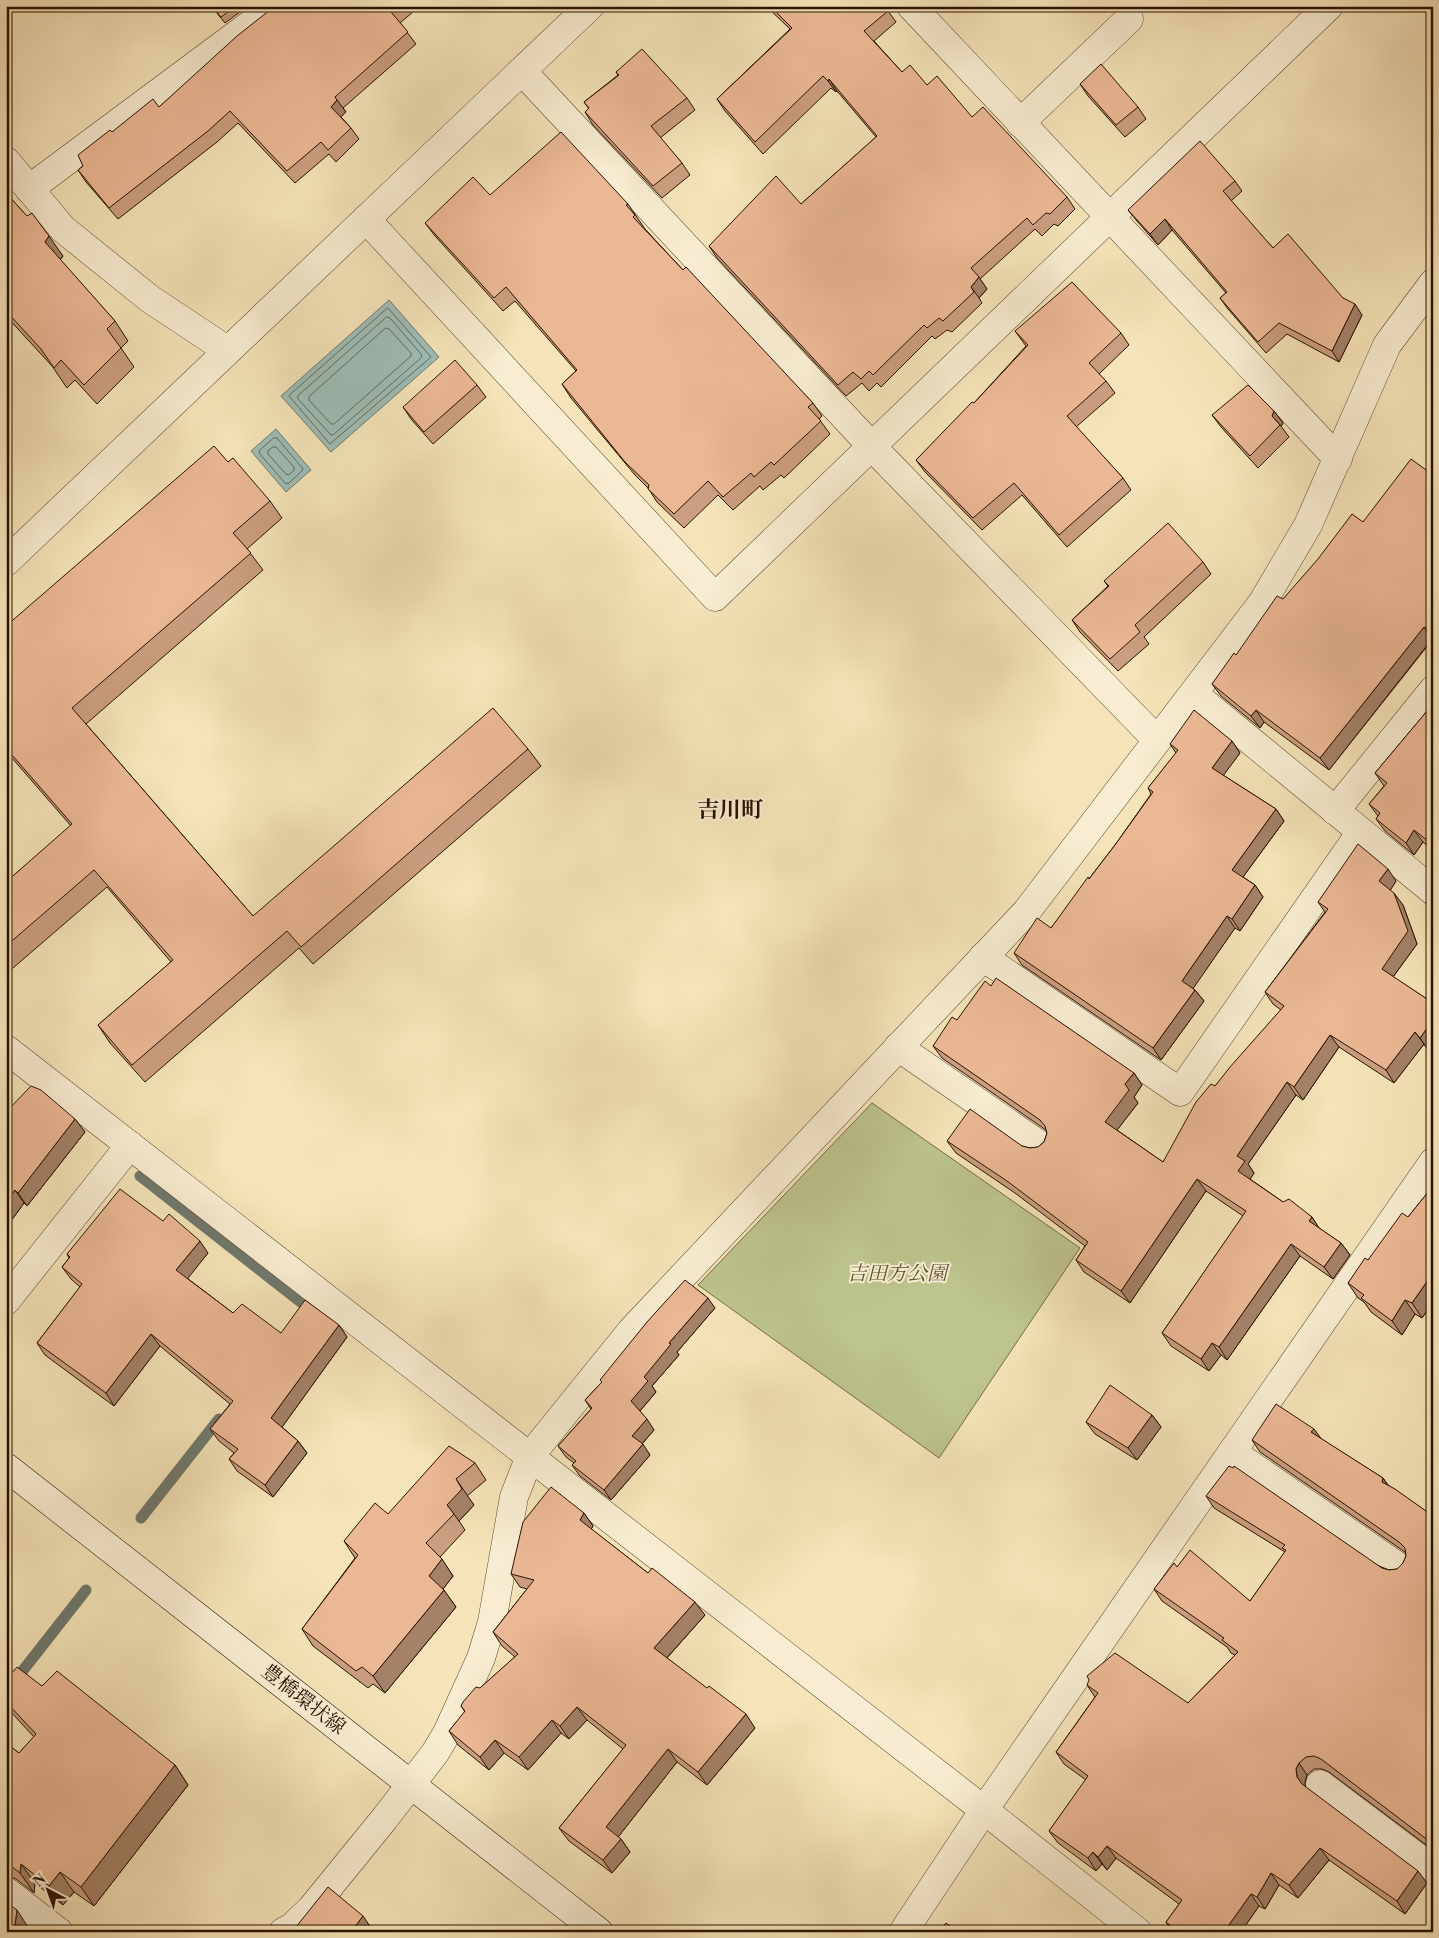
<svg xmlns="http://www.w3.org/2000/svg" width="1439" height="1938" font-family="'Libre Bodoni','Noto Serif JP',serif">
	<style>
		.green { fill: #bdc48e; stroke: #746a47 }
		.water { fill: #9dbdb6; stroke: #6f786d }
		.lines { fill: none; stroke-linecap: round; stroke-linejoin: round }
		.shore { stroke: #64675b; stroke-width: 1 }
		.stream { stroke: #6f786d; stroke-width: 11 }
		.minor-casing { stroke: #5d462e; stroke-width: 29 }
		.tertiary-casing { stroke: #5d462e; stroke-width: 29 }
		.secondary-casing { stroke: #2a1100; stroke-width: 29 }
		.minor { stroke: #f8edd2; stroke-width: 28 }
		.tertiary { stroke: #f8edd2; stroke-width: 28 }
		.secondary { stroke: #f8edd2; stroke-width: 28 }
		.wall { fill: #ca9e80; stroke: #2a1100 }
		.shaded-wall { fill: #a48168; stroke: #2a1100 }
		.building { fill: #ebb895; stroke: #2a1100 }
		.labels { text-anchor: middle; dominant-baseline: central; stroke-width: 4; stroke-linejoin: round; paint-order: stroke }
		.park-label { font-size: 20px; font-style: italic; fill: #5d5032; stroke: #f8edd2 }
		.street-label { font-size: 20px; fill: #2a1100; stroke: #f8edd2 }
		.quarter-label { font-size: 22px; font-weight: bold; fill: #2a1100; stroke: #f8edd2 }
	</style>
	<rect width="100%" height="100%" fill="#f5e4b9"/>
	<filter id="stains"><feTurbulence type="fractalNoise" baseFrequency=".004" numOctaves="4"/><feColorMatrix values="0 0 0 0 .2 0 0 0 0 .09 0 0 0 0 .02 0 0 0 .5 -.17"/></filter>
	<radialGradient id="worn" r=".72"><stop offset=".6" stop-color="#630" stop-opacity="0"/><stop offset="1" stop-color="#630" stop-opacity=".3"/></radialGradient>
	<path class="green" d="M872 1103 1080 1248 939 1458 698 1285Z"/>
	<g class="water">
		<path d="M389 300 439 357 331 452 281 396Z"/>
		<path d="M276 429 311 470 286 492 251 451Z"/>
	</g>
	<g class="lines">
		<g class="shore">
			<path d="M388 308 431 357 330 444 289 396Z"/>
			<path d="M387 317 390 318 421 354 422 357 333 435H331L298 399V396Z"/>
			<path d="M386 328 389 329 411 353V356L334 424H331L309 400V397Z"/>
			<path d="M274 438H277L303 469 302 471 288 484 285 483 259 453 260 450Z"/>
			<path d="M273 447H276L294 467V470L289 475 286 474 268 454V451Z"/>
		</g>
		<g class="stream">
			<path d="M140 1176 307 1307 302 1314"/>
			<path d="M141 1518 219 1419"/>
			<path d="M6 1692 86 1590"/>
		</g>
		<defs>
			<g id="minor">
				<path d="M911 6 1338 459"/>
				<path d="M522 71 880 455 1157 740"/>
				<path d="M1020 123 1129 19"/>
				<path d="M6 161 63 229 150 299 227 350"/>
				<path d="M29 189 275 6"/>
				<path d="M366 219 715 597 1329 6"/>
				<path d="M1194 694 1433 891"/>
				<path d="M1335 811 1433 690"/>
				<path d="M983 957 1180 1092 1361 832"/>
				<path d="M898 1047 1040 1145"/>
				<path d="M6 1049 984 1810 1138 1932"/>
				<path d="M6 1301 130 1145"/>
				<path d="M1232 1452 1399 1567"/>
				<path d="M1320 1784 1433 1869"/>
				<path d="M6 1891 59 1932"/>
				<path d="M283 1932 292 1927 311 1909 385 1818 435 1753 447 1733 481 1658 492 1622 514 1497 530 1456 631 1331 1027 911 1262 603 1308 525 1387 345 1433 283"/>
				<path d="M903 1932 984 1810 1433 1162"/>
			</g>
			<path id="tertiary" d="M6 562 590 6"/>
			<path id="secondary" d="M6 1467 599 1932"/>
		</defs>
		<use href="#minor" class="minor-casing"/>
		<use href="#tertiary" class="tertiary-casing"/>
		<use href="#secondary" class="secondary-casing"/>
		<use href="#minor" class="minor"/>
		<use href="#tertiary" class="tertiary"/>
		<use href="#secondary" class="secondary"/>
	</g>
	<g class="wall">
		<path d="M211 6H248L225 23Z"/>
		<path d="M275 6H420L400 23 416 44 343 108 346 112 341 117 351 128 359 139 336 162 329 154 295 183 238 123 217 142 118 219 86 182 78 170 83 166 112 132 159 107Z"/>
		<path d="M486 6H497L491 11Z"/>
		<path d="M766 6H884L888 11 896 22 874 41 902 72 927 85 972 117 1067 197 1075 209 1058 226 1054 224 1042 236 1035 229 980 279 987 289 979 298 982 303 952 332 947 330 935 339 932 336 881 387 877 383 869 391 862 383 846 396 717 258 709 246 801 204 876 137 837 91 836 92 831 88 763 154 725 111 717 99 790 29Z"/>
		<path d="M616 72 687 98 695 110 660 138 682 163 690 175 662 198 593 125 585 112 589 109 584 102 618 75Z"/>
		<path d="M1080 84 1138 107 1146 119 1125 137 1088 96Z"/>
		<path d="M1235 181 1242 191 1231 201 1273 248 1343 298 1362 315 1339 362 1287 334 1266 353 1228 309 1220 298 1226 293 1172 230 1158 245 1136 220 1128 210Z"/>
		<path d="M6 193 63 256 60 260 115 321 128 341 121 348 134 367 97 404 75 380 67 388 52 366 6 316Z"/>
		<path d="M628 204 645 229 683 270 813 403 822 416 819 419 830 434 784 478 781 475 763 490 760 486 733 510 718 495 684 528 657 502 648 488 635 475 571 398 562 384 576 371 515 301 503 311 435 236 425 223Z"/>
		<path d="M1015 331 1121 333 1129 345 1099 374 1106 381 1115 393 1076 427 1123 478 1131 490 1067 547 1022 495 982 530 925 472 916 460 974 403 1026 346Z"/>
		<path d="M477 385 486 397 433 444 411 419 403 407Z"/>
		<path d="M1274 411 1283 423 1281 426 1289 437 1258 468 1221 427 1212 415Z"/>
		<path d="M228 462 270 501 282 518 247 549 263 570 86 724 253 916 528 749 541 766 313 964 299 948 145 1082 110 1043 98 1025 171 962 107 887 6 974V882L71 826 12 758 6 763V626Z"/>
		<path d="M1433 475V639L1329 770 1264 722 1260 728 1221 696 1212 684 1283 599 1363 522Z"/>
		<path d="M1203 562 1211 574 1144 637 1149 644 1118 671 1080 632 1072 620 1108 586 1104 581Z"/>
		<path d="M1433 704V850L1423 842 1414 855 1385 831 1376 819 1378 816 1369 804 1384 786 1375 773Z"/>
		<path d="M1232 741 1240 753 1223 775 1276 809 1284 821 1243 877 1255 885 1263 897 1240 931 1235 928 1193 988 1195 990 1204 1001 1161 1060 1022 965 1014 953 1051 928 1115 845 1151 794 1148 788 1176 753 1170 744Z"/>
		<path d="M1396 881 1390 890 1403 905 1417 944 1393 977 1433 1003V1044L1428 1050 1424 1044 1394 1083 1339 1047 1303 1100 1296 1095 1248 1164 1254 1173 1250 1179 1283 1202 1312 1217 1319 1228 1341 1243 1350 1255 1333 1279 1300 1256 1227 1360 1221 1355 1209 1371 1171 1346 1162 1333 1243 1216 1206 1191 1130 1303 1084 1272 1076 1260 1085 1246 1015 1193 956 1153 947 1141 1022 1146 1030 1148 1038 1147 1044 1142 1047 1133 1046 1130 942 1058 933 1046 957 1020 1134 1073 1142 1085 1134 1097 1138 1103 1117 1130 1163 1162 1215 1086 1281 1010 1273 1004 1265 992 1325 912 1318 902Z"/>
		<path d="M6 1112 75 1119 85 1132 27 1206 24 1203 11 1221 6 1219Z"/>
		<path d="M1433 1186V1302L1422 1318 1415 1314 1402 1335 1371 1312 1364 1302 1358 1298 1348 1283 1368 1260 1408 1217Z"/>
		<path d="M163 1221 208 1253 187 1278 233 1313 281 1333 339 1325 347 1337 282 1427 298 1441 307 1453 273 1497 237 1471 229 1459 234 1453 219 1441 210 1429 230 1404 160 1346 114 1406 45 1355 37 1343 80 1287 71 1279 62 1267 69 1258 67 1254Z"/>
		<path d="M715 1308 677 1352 679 1355 652 1386 656 1392 640 1411 654 1430 642 1444 650 1455 611 1500 580 1476 572 1465 574 1463 566 1457 558 1446 591 1409 585 1400 602 1382 600 1380Z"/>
		<path d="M1152 1415 1161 1427 1137 1460 1095 1434 1086 1422Z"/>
		<path d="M1321 1439 1383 1478 1388 1485 1433 1516V1850L1329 1772 1322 1769H1314L1307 1775 1305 1782V1787L1427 1883 1405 1914 1329 1860 1298 1898 1279 1885 1265 1909 1259 1906 1241 1932H1172L1166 1922 1179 1904 1116 1858 1107 1870 1102 1864 1096 1871 1058 1843 1049 1831 1086 1780 1064 1764 1056 1752 1095 1697 1087 1685 1188 1703 1235 1655 1231 1653 1227 1647 1162 1601 1154 1589 1177 1567 1250 1601 1285 1552 1214 1508 1206 1496 1389 1570 1397 1569 1403 1563 1406 1556 1405 1552 1260 1452 1252 1440Z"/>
		<path d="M475 1463 486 1480 467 1496 474 1505 459 1521 465 1530 440 1557 453 1576 443 1589 456 1607 385 1693 373 1684 368 1688 313 1646 302 1629 355 1558 344 1541 388 1514Z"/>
		<path d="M584 1513 593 1526 591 1529 648 1573 705 1615 667 1658 755 1728 707 1785 677 1762 618 1837 621 1839 630 1852 612 1873 569 1841 559 1828 623 1749 587 1720 569 1739 561 1733 528 1770 504 1753 489 1770 458 1745 449 1731 465 1712 461 1706 480 1688 515 1657 502 1646 493 1632 527 1589 520 1587 511 1574Z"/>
		<path d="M6 1680 42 1686 175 1765 188 1785 94 1906 74 1892 63 1905 35 1883 34 1893 16 1879 9 1876H6V1743L19 1753 34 1737 11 1712 6 1705Z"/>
	</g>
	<g class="shaded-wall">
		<path d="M829 79 837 91 836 92 828 81Z"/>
		<path d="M337 100 346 112 339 119 331 107Z"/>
		<path d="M1165 219 1172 230 1158 245 1150 234Z"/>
		<path d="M49 236 63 256 58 262 45 242Z"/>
		<path d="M979 277 987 289 979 298 971 287Z"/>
		<path d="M1355 304 1362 315 1339 362 1332 351Z"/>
		<path d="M1274 411 1283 423 1281 426 1272 416Z"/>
		<path d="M1424 627 1432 639 1329 770 1320 758Z"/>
		<path d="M1256 710 1264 722 1260 728 1251 716Z"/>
		<path d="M1232 741 1240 753 1220 780 1212 768Z"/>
		<path d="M1276 809 1284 821 1240 881 1232 870Z"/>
		<path d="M1414 830 1423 842 1414 855 1406 843Z"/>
		<path d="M1388 869 1396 881 1388 894 1379 881Z"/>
		<path d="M1255 885 1263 897 1240 931 1232 919Z"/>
		<path d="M1394 893 1403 905 1417 944 1390 981 1382 969Z"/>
		<path d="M1227 916 1235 928 1190 993 1182 981Z"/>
		<path d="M1195 990 1204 1001 1161 1060 1153 1048Z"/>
		<path d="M1433 1020V1044L1428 1050 1420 1038Z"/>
		<path d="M1415 1032 1424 1044 1394 1083 1386 1070Z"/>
		<path d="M1330 1035 1339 1047 1303 1100 1294 1087Z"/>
		<path d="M1134 1073 1142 1085 1134 1097 1138 1103 1114 1134 1105 1122 1125 1084Z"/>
		<path d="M1287 1082 1296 1095 1248 1164 1254 1173 1247 1184 1238 1171 1237 1156Z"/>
		<path d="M75 1119 85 1132 27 1206 18 1193Z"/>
		<path d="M1197 1179 1206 1191 1130 1303 1121 1291Z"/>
		<path d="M15 1190 24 1203 11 1221 6 1214V1202Z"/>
		<path d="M1312 1217 1320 1230 1309 1221Z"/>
		<path d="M200 1241 208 1253 185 1282 176 1270Z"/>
		<path d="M1341 1243 1350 1255 1333 1279 1324 1267Z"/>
		<path d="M1291 1244 1300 1256 1227 1360 1219 1347Z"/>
		<path d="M1433 1273V1302L1422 1318 1412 1303Z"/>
		<path d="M708 1298 715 1308 677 1352 679 1355 652 1386 656 1392 639 1412 631 1401 644 1377 669 1343Z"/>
		<path d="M1405 1300 1415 1314 1402 1335 1392 1321Z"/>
		<path d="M339 1325 347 1337 280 1430 271 1418Z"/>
		<path d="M151 1334 160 1346 114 1406 106 1393Z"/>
		<path d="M1212 1343 1221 1355 1209 1371 1201 1359Z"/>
		<path d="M1152 1415 1161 1427 1137 1460 1128 1448Z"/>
		<path d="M647 1419 654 1430 640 1446 632 1436Z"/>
		<path d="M1314 1429 1323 1441 1311 1432Z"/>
		<path d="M298 1441 307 1453 273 1497 265 1485Z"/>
		<path d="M643 1444 650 1455 611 1500 604 1490Z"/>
		<path d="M1383 1478 1391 1490 1382 1482Z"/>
		<path d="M456 1479 474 1505 459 1521 447 1505Z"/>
		<path d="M584 1513 593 1526 589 1533 580 1520Z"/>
		<path d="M442 1559 453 1576 440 1593 429 1576Z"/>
		<path d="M444 1590 456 1607 385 1693 373 1676Z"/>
		<path d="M695 1602 705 1615 664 1661 654 1648Z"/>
		<path d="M577 1707 587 1720 569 1739 560 1726Z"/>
		<path d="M746 1714 755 1728 707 1785 698 1772Z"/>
		<path d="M552 1720 561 1733 528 1770 519 1757Z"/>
		<path d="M495 1740 504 1753 489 1770 480 1757Z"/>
		<path d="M668 1749 677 1762 615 1841 606 1827Z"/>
		<path d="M1299 1763 1307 1775 1305 1782V1790L1297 1777 1296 1769Z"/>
		<path d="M175 1765 188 1785 94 1906 81 1887Z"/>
		<path d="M621 1839 630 1852 612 1873 603 1860Z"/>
		<path d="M1107 1846 1116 1858 1107 1870 1098 1857Z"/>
		<path d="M1320 1848 1329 1860 1298 1898 1289 1885Z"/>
		<path d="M1093 1852 1102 1864 1096 1871 1088 1858Z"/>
		<path d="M21 1864 35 1883 34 1893 20 1873Z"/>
		<path d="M1418 1871 1427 1883 1405 1914 1397 1901Z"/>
		<path d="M60 1872 74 1892 63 1905 49 1886Z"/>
		<path d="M1271 1873 1279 1885 1265 1909 1257 1897Z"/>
		<path d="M1251 1894 1259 1906 1241 1932H1227L1226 1929Z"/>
		<path d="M17 1910 30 1930V1932H14Z"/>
		<path d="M363 1916 374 1932H351Z"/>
	</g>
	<g class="building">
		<path d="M212 6H236L221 17Z"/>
		<path d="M275 6H398L391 12 408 32 335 97 337 100 331 107 351 128 328 150 321 142 287 171 230 111 208 131 109 208 78 170 83 166 78 155 110 130 112 132 153 99 159 107 237 36Z"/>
		<path d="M770 6H884L888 11 864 31 902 72 910 65 927 85 937 76 972 117 983 107 1067 197 1050 214 1046 213 1033 225 1027 218 971 268 979 277 971 287 974 292 943 321 939 318 927 328 924 325 873 375 869 371 861 379 853 372 838 385 709 246 776 176 801 204 877 136 829 79 828 81 823 76 755 142 717 99 792 28Z"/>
		<path d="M642 49 687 98 651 126 682 163 653 186 585 112 589 108 584 102 619 75 616 72Z"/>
		<path d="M1101 64 1138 107 1116 125 1080 84Z"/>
		<path d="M561 132 628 204 626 205 635 215 633 217 683 270 686 267 813 403 808 407 821 421 774 465 771 462 754 477 751 473 723 497 708 481 674 514 648 489 649 485 625 462 562 384 577 370 506 287 494 298 425 223 473 177 490 195Z"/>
		<path d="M1200 141 1235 181 1223 191 1273 248 1288 234 1343 298 1355 304 1332 351 1279 323 1258 342 1220 298 1227 292 1165 219 1150 234 1128 210Z"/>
		<path d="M6 193 27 216 32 213 49 236 45 242 115 321 107 329 121 348 84 385 61 360 54 368 41 349 6 311Z"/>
		<path d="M1072 282 1121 333 1089 363 1106 381 1067 416 1123 478 1059 535 1014 483 973 518 916 460 972 402 974 403 1028 345 1015 331Z"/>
		<path d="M455 360 477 385 424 432 403 407Z"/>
		<path d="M1248 385 1274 411 1272 416 1280 425 1250 456 1212 415Z"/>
		<path d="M214 446 228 462 233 458 270 501 233 533 251 553 72 708 253 916 493 708 528 749 301 947 287 931 132 1065 98 1025 173 960 94 870 6 946V882L72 824 6 748V626Z"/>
		<path d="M1411 459 1433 475V633L1424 627 1320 758 1256 710 1251 716 1212 684 1234 653 1236 655 1277 596 1283 599 1318 559 1352 514 1363 522Z"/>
		<path d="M1168 523 1203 562 1135 625 1140 632 1110 659 1072 620 1109 586 1104 581Z"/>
		<path d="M1433 704V845L1414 830 1406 843 1376 819 1380 813 1369 804 1387 783 1375 773Z"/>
		<path d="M1194 710 1232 741 1212 768 1276 809 1232 870 1255 885 1232 919 1227 916 1182 981 1195 990 1153 1048 1014 953 1037 918 1051 928 1088 877 1089 879 1115 845 1153 792 1148 788 1178 750 1170 744Z"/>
		<path d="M1358 844 1388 869 1379 881 1394 893 1408 931 1382 969 1433 1003V1020L1420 1038 1415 1032 1386 1070 1330 1035 1294 1087 1287 1082 1237 1156 1245 1161 1238 1171 1283 1202 1289 1199 1312 1217 1309 1221 1341 1243 1324 1267 1291 1244 1219 1347 1212 1343 1201 1359 1162 1333 1246 1211 1197 1179 1121 1291 1076 1260 1088 1242 1007 1181 947 1141 970 1109 1022 1146 1030 1148 1038 1147 1044 1142 1047 1133 1045 1126 1040 1120 933 1046 952 1017 957 1020 985 981 991 986 996 978 1134 1073 1125 1084 1129 1090 1105 1122 1163 1162 1196 1102 1211 1084 1215 1086 1230 1067 1284 1006 1265 992 1328 909 1318 902Z"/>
		<path d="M31 1086 41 1090 75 1119 18 1193 15 1190 6 1202V1112Z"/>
		<path d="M1433 1186V1273L1412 1303 1405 1300 1392 1321 1361 1298 1364 1295 1348 1283 1365 1258 1368 1260 1402 1213 1408 1217Z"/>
		<path d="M120 1189 163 1221 169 1214 200 1241 176 1270 233 1313 242 1304 281 1333 305 1300 339 1325 271 1418 298 1441 265 1485 229 1459 238 1449 210 1429 233 1401 151 1334 106 1393 37 1343 82 1284 62 1267 70 1257 67 1254Z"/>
		<path d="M685 1280 708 1298 669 1343 671 1344 644 1377 648 1381 631 1401 647 1419 632 1436 643 1444 604 1490 572 1465 576 1461 558 1446 592 1408 585 1400 602 1382 600 1380 647 1322Z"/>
		<path d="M1110 1385 1152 1415 1128 1448 1086 1422Z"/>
		<path d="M1276 1404 1314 1429 1311 1432 1383 1478 1382 1482 1395 1489 1433 1516V1844L1321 1759 1314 1756 1306 1757 1299 1763 1296 1769 1297 1777 1302 1784 1418 1871 1397 1901 1320 1848 1289 1885 1271 1873 1257 1897 1251 1894 1226 1929H1215L1213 1932H1179L1166 1922 1182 1900 1107 1846 1098 1857 1093 1852 1088 1858 1049 1831 1088 1776 1056 1752 1098 1693 1087 1685 1089 1680 1087 1676 1115 1653 1188 1703 1238 1652 1222 1640 1224 1638 1154 1589 1174 1563 1177 1567 1190 1550 1250 1601 1286 1550 1282 1548 1285 1545 1206 1496 1229 1466 1233 1468 1234 1466 1382 1568 1389 1570 1397 1569 1403 1563 1406 1556 1405 1548 1399 1542 1252 1440Z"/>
		<path d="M449 1446 475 1463 456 1479 462 1489 447 1505 454 1514 426 1543 442 1559 429 1576 444 1590 373 1676 362 1667 356 1671 302 1629 358 1555 344 1541 375 1503 388 1514Z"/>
		<path d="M551 1487 584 1513 580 1520 648 1573 652 1568 695 1602 654 1648 707 1688 709 1686 746 1714 698 1772 668 1749 606 1827 621 1839 603 1860 559 1828 626 1745 577 1707 560 1726 552 1720 519 1757 495 1740 480 1757 449 1731 465 1711 461 1706 463 1702 476 1687 480 1688 518 1654 493 1632 534 1580 511 1574 523 1522Z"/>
		<path d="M17 1667 42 1686 57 1671 175 1765 81 1887 60 1872 49 1886 21 1864 20 1873 6 1862V1743L19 1753 36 1734 6 1702V1680Z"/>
		<path d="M328 1887 363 1916 351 1932H292Z"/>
		<path d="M6 1902 17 1910 14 1932H6Z"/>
		<path d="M946 1923 958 1932H939Z"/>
	</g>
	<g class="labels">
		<g class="park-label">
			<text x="897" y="1274">吉田方公園</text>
		</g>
		<g class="street-label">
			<text transform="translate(303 1700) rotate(38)">豊橋環状線</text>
		</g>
		<g class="quarter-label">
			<text x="730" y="810">吉川町</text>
		</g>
	</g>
	<rect width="1439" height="1938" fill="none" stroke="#f5e4b9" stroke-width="25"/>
	<rect x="8" y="8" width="1424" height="1923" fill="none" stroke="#2a1100" stroke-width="2.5"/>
	<rect x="12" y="12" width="1414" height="1913" fill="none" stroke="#2a1100"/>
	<g transform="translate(48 1890) rotate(319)" stroke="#f8edd2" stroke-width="4" paint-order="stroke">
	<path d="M0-4L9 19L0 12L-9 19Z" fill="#2a1100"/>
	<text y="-8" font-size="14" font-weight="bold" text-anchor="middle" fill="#2a1100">N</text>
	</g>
	<rect width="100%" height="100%" filter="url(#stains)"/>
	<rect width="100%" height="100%" fill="url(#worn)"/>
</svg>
